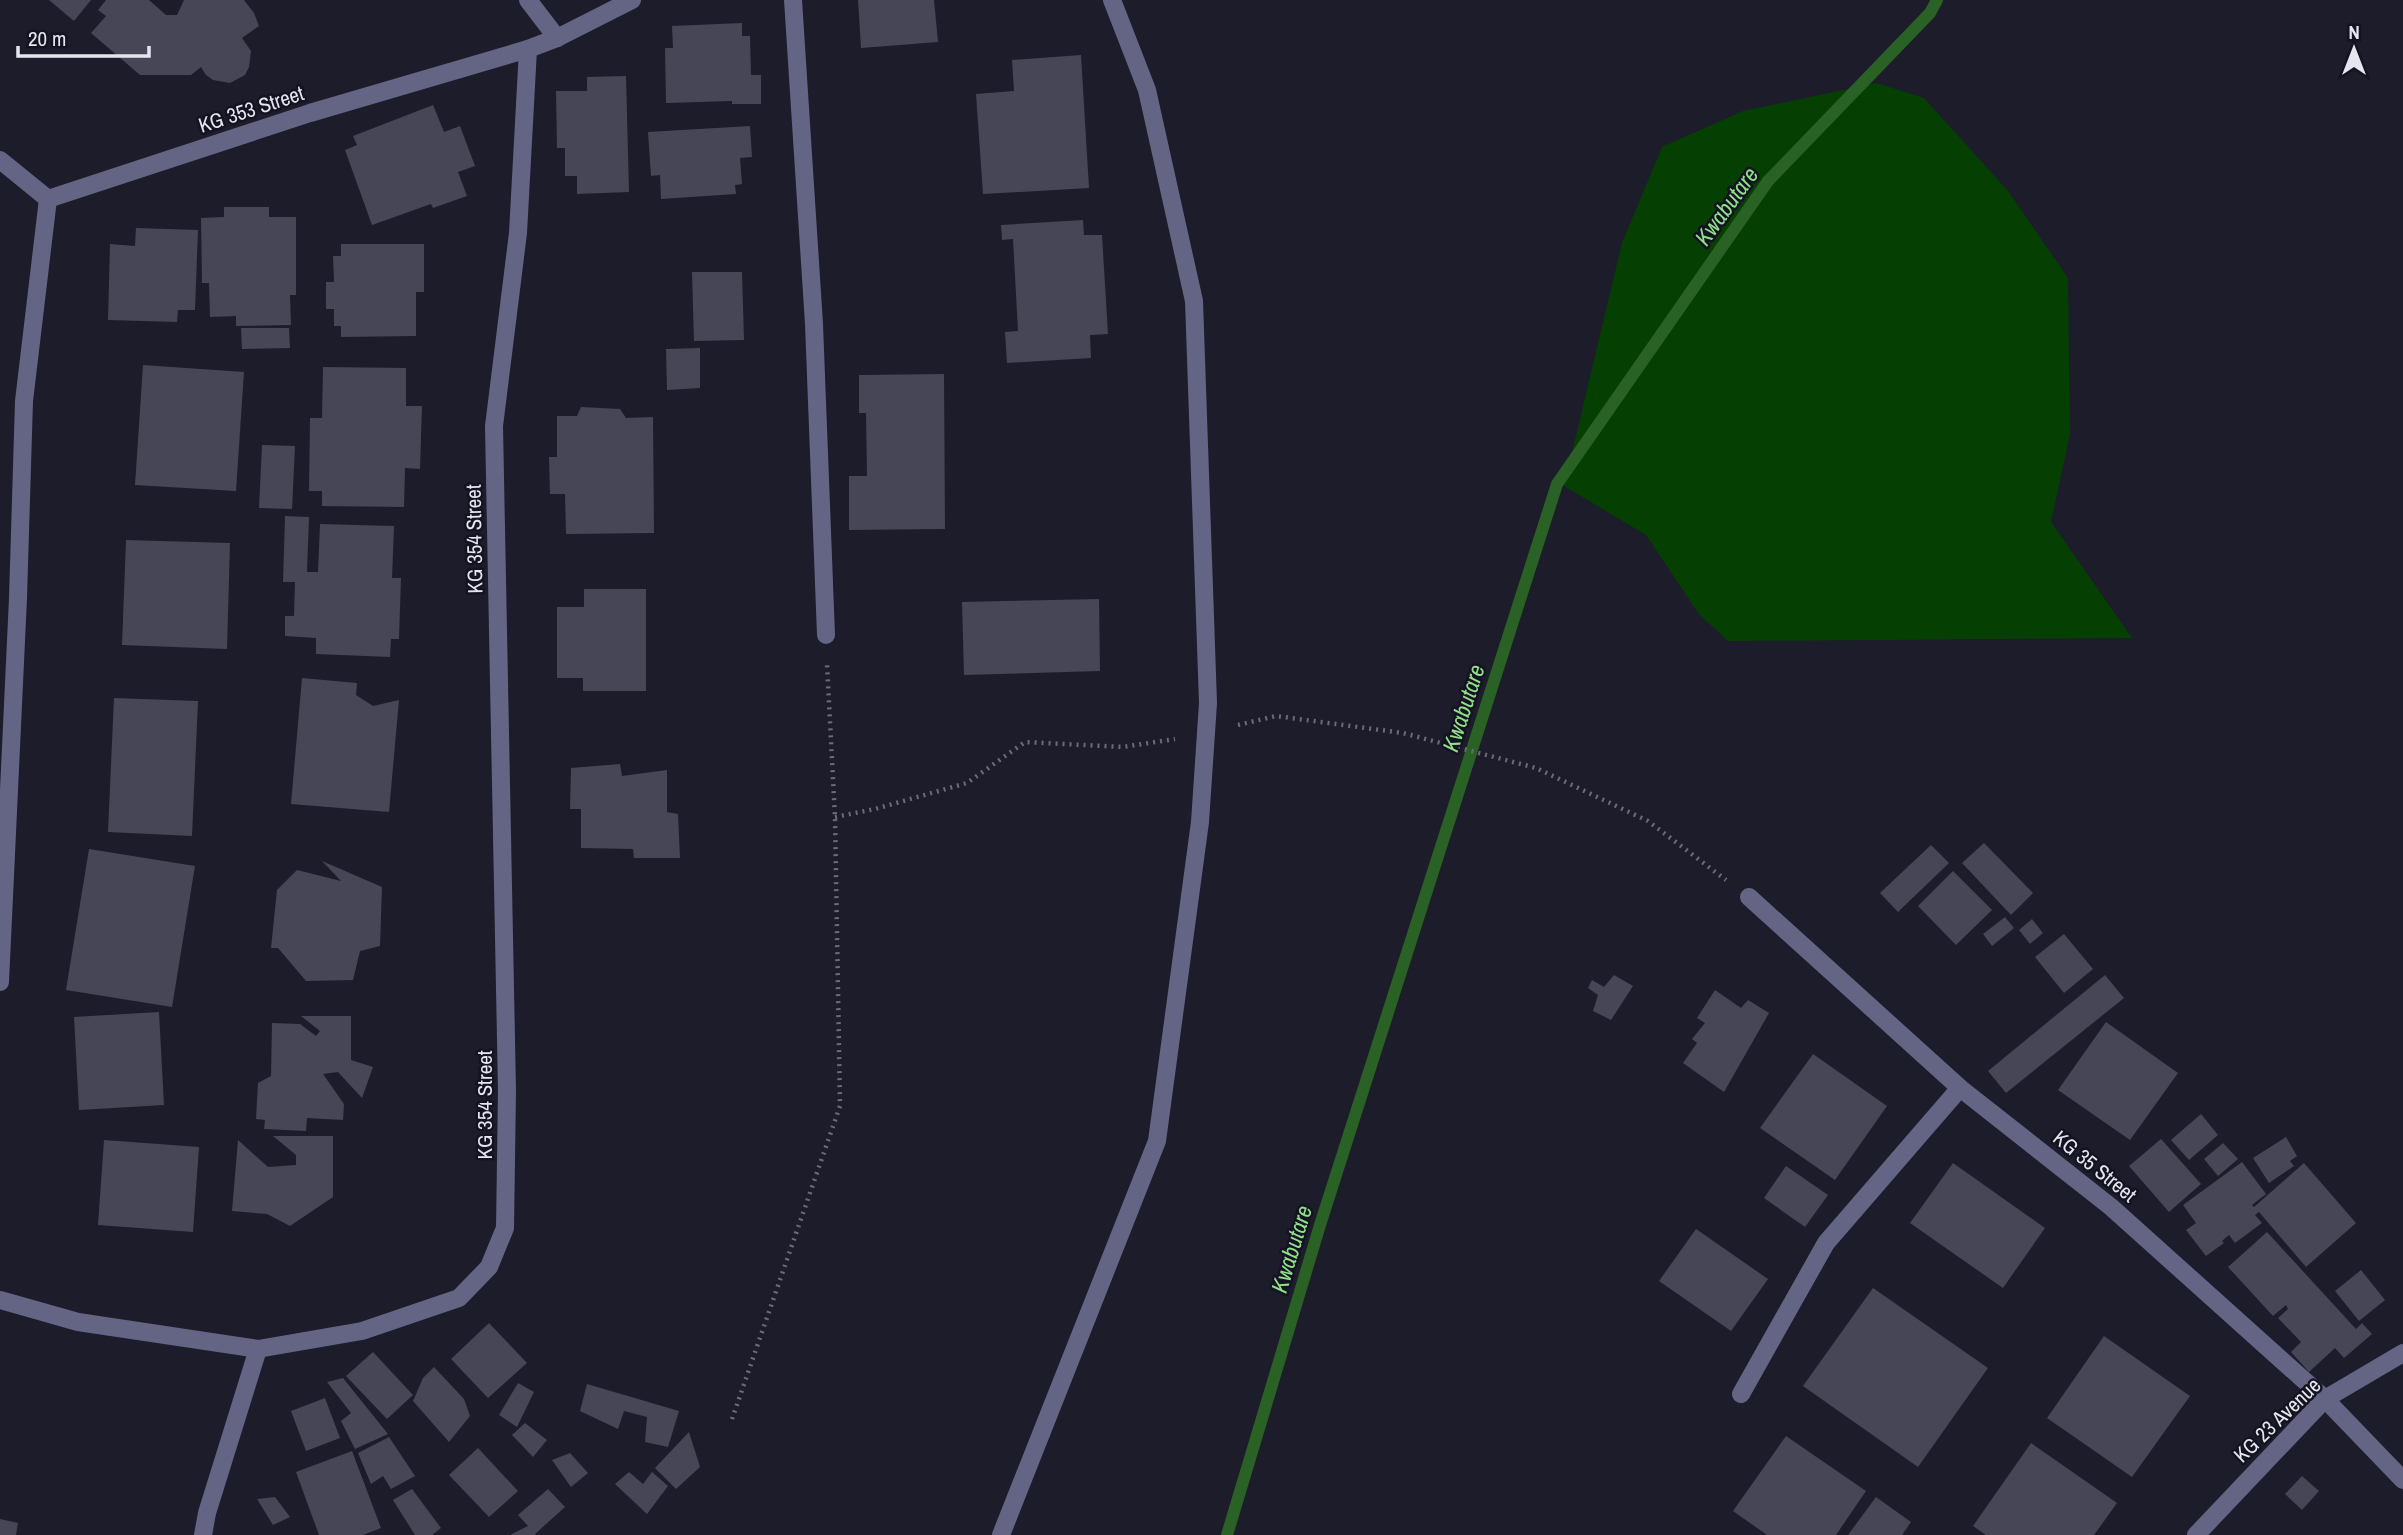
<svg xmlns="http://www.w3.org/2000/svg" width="2403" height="1535" font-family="'Archivo Narrow',sans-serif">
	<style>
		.green { fill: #054002 }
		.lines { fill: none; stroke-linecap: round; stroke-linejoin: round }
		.stream { stroke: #2a6225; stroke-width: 12 }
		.building { fill: #464657 }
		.path { stroke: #6b6b79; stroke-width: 4.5; stroke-dasharray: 2 5; stroke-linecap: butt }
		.minor { stroke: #646584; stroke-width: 18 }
		.labels { text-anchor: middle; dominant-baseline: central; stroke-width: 5; stroke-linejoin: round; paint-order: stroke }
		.street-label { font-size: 21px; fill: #e6e6f1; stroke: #131321 }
		.water-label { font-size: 23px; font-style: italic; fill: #91df89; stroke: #131321 }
	</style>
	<rect width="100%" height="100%" fill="#1c1c2b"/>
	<path class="green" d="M1877 83 1924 98 2008 191 2068 278 2070 434 2051 522 2132 638 1728 641 1699 614 1646 535 1564 486 1622 243 1662 147 1743 111Z"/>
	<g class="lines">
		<path class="stream" d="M1227 1535 1320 1225 1557 484 1768 181 1930 13 1937 0"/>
	</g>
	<g class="building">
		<path d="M49 0H91L74 21Z"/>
		<path d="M106 0H149L166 15H177L184 0H244L254 13 259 26 242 38 251 51 249 67 245 75 230 83 213 80 206 75 201 67 191 75H140L91 33 106 16 98 10Z"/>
		<path d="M858 0H934L938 42 861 48Z"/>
		<path d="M742 23V36H750L751 75H761V104H732V101L666 103 665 48H673L672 26Z"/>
		<path d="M1081 55 1089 188 983 194 976 94 1014 91 1012 60Z"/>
		<path d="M626 76 629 192 577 194V176H565V148H557L556 91H587V77Z"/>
		<path d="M433 105 444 132 460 126 475 166 458 172 467 196 433 208 431 204 372 225 345 150 357 145 353 136Z"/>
		<path d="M750 126 752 157 740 158 742 184 735 185 736 194 661 199 660 175 651 176 648 132Z"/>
		<path d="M224 207H269V217H296V295H290L291 325 236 326V316L210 317 209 283H202L201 218 224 217Z"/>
		<path d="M1083 220 1084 235H1102L1108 334 1090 335 1091 358 1007 363 1005 332 1018 331 1013 239 1002 240 1001 225Z"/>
		<path d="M136 228 198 230 195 310H178L177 322 108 320 110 244 135 246Z"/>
		<path d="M341 244H424V292H416V336L341 337V326H334V309H326V282H334L333 256H341Z"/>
		<path d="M692 272H742L744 340 694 341Z"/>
		<path d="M241 328H289L290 348 242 349Z"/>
		<path d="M700 348V388L667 390 666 349Z"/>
		<path d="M143 365 244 372 236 491 135 485Z"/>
		<path d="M323 367 406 368V406H422L420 469 405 468 404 507 322 506V491H309L310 418H322Z"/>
		<path d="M944 374 945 529 849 530V476H867L866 413H859V375Z"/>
		<path d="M581 407 620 409 626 418 653 417 654 533 566 534 565 494H550L549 457H557V416H577Z"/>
		<path d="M262 445 295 446 292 509 259 508Z"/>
		<path d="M285 516 309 517 307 572H318L320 524 394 526 392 578H401L399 639H391L390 657 316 654V638L285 636V616H294L295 582H283Z"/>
		<path d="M126 540 230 543 227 649 122 645Z"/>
		<path d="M584 589H646V691H583V678H557V607H584Z"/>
		<path d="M1099 599 1100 671 964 675 962 602Z"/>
		<path d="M302 678 357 683 356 695 373 706 399 700 389 812 291 804Z"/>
		<path d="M114 698 198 701 192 836 108 832Z"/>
		<path d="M620 764 622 776 667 770V812L678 814 680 858H634L633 849 581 848V809H570L571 768Z"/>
		<path d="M1984 843 2033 893 2011 915 1962 863Z"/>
		<path d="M1931 845 1949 863 1898 912 1880 893Z"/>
		<path d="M89 849 195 866 172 1007 66 990Z"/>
		<path d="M322 861 382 887 380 946 360 951 353 980 306 981 278 948H271L277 890 297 870 341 881Z"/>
		<path d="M1953 871 1992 910 1956 945 1918 906Z"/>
		<path d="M2005 917 2014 928 1992 946 1983 934Z"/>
		<path d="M2032 919 2043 933 2030 944 2019 930Z"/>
		<path d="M2064 934 2093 969 2064 993 2035 957Z"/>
		<path d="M1614 975 1633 986 1611 1020 1593 1011 1598 995 1588 988 1592 980 1604 987Z"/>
		<path d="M2105 975 2124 998 2006 1093 1988 1071Z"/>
		<path d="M1715 990 1741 1008 1748 1000 1769 1013 1724 1092 1683 1063 1697 1043 1692 1039 1705 1023 1697 1018Z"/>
		<path d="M159 1012 164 1105 79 1110 74 1017Z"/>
		<path d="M301 1016H351V1060L373 1067 362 1098 338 1072 323 1074 344 1104 343 1120 307 1118 306 1131 264 1129 265 1120 256 1119 258 1083 271 1076 272 1023 300 1024 316 1036 320 1031Z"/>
		<path d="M2106 1022 2178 1073 2130 1140 2058 1090Z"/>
		<path d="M1813 1054 1887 1106 1835 1180 1760 1128Z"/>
		<path d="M2201 1114 2218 1135 2189 1160 2171 1140Z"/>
		<path d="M273 1136H333V1197L290 1226 267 1214 232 1211 238 1140 268 1167 296 1165V1155Z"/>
		<path d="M2286 1137 2297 1156 2290 1161 2294 1166 2269 1183 2253 1158Z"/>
		<path d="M2161 1139 2201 1184 2169 1212 2129 1166Z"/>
		<path d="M104 1140 199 1147 193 1232 98 1225Z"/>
		<path d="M2223 1143 2238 1159 2218 1176 2204 1159Z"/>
		<path d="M2242 1162 2266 1194 2252 1205 2254 1207 2304 1163 2356 1223 2306 1267 2259 1212 2255 1215 2262 1223 2235 1243 2229 1235 2222 1241 2224 1243 2206 1256 2186 1230 2196 1223 2183 1205Z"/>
		<path d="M1953 1163 2045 1228 2003 1288 1910 1223Z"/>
		<path d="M1786 1166 1828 1195 1805 1227 1764 1198Z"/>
		<path d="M1696 1229 1768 1279 1731 1331 1659 1281Z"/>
		<path d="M2267 1232 2356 1329 2362 1323 2372 1334 2344 1358 2335 1348 2309 1372 2291 1352 2301 1342 2278 1318 2288 1309 2286 1305 2273 1316 2228 1267Z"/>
		<path d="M2361 1270 2385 1300 2359 1321 2335 1291Z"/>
		<path d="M1873 1288 1988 1368 1918 1467 1803 1386Z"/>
		<path d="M489 1323 527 1363 488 1398 451 1359Z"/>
		<path d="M2104 1336 2190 1396 2132 1477 2047 1418Z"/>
		<path d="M373 1352 413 1395 387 1419 346 1376Z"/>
		<path d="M434 1367 464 1399 470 1416 449 1442 413 1401 423 1378Z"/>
		<path d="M343 1378 388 1434 355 1449 341 1421 351 1413 327 1382Z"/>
		<path d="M518 1383 534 1392 517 1427 499 1415Z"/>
		<path d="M587 1384 679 1411 668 1447 645 1442 647 1417 624 1411 618 1429 580 1411Z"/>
		<path d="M325 1398 340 1438 306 1451 291 1411Z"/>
		<path d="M525 1423 547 1440 533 1457 512 1435Z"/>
		<path d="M689 1432 700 1467 676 1489 655 1468Z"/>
		<path d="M1786 1436 1866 1491 1836 1535H1767L1733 1511Z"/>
		<path d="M389 1437 415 1476 391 1489 383 1476 371 1484 358 1453Z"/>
		<path d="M2031 1443 2117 1503 2094 1535H1986L1973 1526Z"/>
		<path d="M478 1448 518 1491 489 1517 449 1475Z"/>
		<path d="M352 1451 381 1528 363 1535H319L296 1472Z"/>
		<path d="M570 1453 588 1473 571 1487 552 1460Z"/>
		<path d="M629 1472 643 1484 652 1472 668 1486 647 1514 615 1484Z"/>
		<path d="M2302 1476 2319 1491 2302 1510 2285 1494Z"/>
		<path d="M412 1489 441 1528 432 1535H415L393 1500Z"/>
		<path d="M548 1489 565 1507 535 1534 536 1535H510L528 1526 518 1515Z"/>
		<path d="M275 1497 290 1517 273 1525 257 1499Z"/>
		<path d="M1876 1497 1911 1522 1902 1535H1848Z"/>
		<path d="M0 1519 18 1523 16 1535H0Z"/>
	</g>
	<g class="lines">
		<g class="path">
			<path d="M1238 725 1276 716 1403 733 1536 768 1648 821 1726 880"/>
			<path d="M835 817 875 809 967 783 1025 742 1123 747 1175 739"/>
			<path d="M732 1419 840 1106 835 817 827 664"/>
		</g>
		<g class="minor">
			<path d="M528 0 557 38"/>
			<path d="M793 0 814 324 826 635"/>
			<path d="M0 160 48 199 310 113 528 49 557 38 632 0"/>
			<path d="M1749 897 1960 1088 2111 1207 2325 1399 2403 1480"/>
			<path d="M0 982 18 598 24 401 48 199"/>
			<path d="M0 1300 78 1322 258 1349 362 1331 459 1298 489 1267 505 1228 507 1091 494 426 518 233 528 49"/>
			<path d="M1741 1394 1826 1243 1960 1088"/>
			<path d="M203 1535 207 1513 258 1349"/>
			<path d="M1001 1535 1157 1141 1200 822 1208 703 1194 301 1147 90 1112 0"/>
			<path d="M2196 1535 2325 1399 2403 1353"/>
		</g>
	</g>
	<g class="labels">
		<g class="street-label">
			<text transform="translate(251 109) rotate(-18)">KG 353 Street</text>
			<text transform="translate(474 539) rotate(-91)">KG 354 Street</text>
			<text transform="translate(484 1105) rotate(-90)">KG 354 Street</text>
			<text transform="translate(2095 1166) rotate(39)">KG 35 Street</text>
			<text transform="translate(2277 1420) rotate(-44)">KG 23 Avenue</text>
		</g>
		<g class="water-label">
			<text transform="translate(1726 206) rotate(-54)">Kwabutare</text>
			<text transform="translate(1463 708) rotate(-72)">Kwabutare</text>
			<text transform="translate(1291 1249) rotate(-73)">Kwabutare</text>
		</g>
	</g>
	<g transform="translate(2354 49)" stroke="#131321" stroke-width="5" paint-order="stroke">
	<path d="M0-5L12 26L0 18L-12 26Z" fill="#e6e6f1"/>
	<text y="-10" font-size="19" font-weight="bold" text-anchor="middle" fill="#e6e6f1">N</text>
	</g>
	<path d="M18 46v10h131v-10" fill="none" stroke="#e6e6f1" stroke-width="3.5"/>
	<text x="28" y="46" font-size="21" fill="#e6e6f1" stroke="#131321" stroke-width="5" paint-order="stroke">20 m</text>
</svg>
